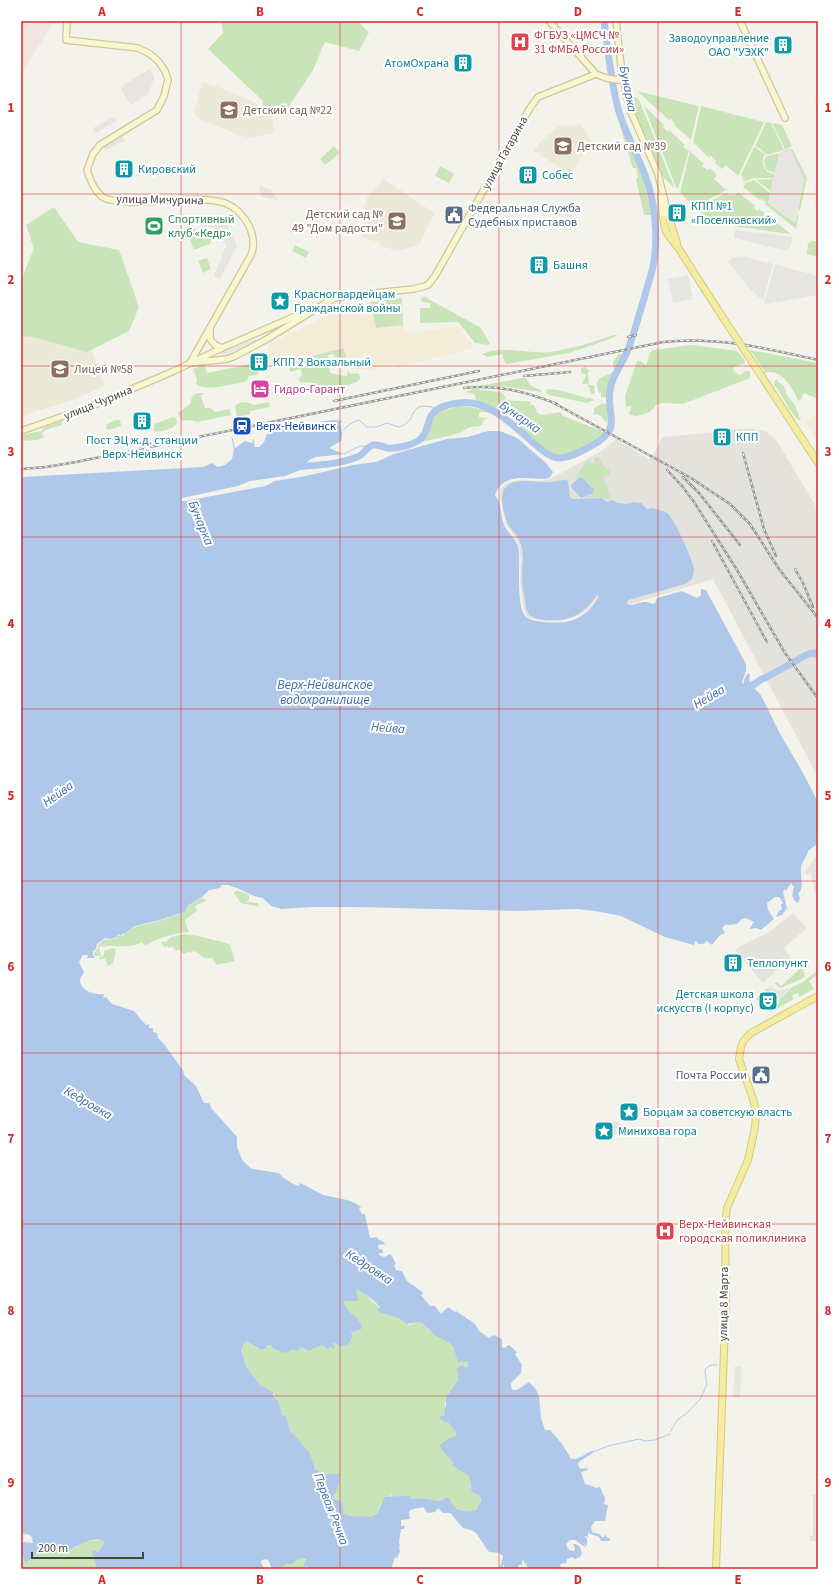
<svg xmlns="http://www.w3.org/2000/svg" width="839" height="1590" font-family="'Source Sans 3',sans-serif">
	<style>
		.commercial { fill: #f3ecd9 }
		.industrial { fill: #e4e2dc }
		.education { fill: #ebe9d7 }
		.medical { fill: #f3e6e0 }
		.green { fill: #c9e4b9 }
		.parking { fill: #e6e5e2 }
		.water { fill: #afc8ea; fill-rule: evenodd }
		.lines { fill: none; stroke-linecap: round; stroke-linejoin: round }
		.stream { stroke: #afc8ea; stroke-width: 1 }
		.river { stroke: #afc8ea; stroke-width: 7 }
		.secondary-casing { stroke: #ccc79e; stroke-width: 8 }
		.primary-casing { stroke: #d8cb75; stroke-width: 8 }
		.secondary { stroke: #f9f6d0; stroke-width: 5.5 }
		.primary { stroke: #f4eba4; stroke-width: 6 }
		.rail-casing { stroke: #999; stroke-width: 2.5 }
		.rail { stroke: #fff; stroke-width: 1; stroke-dasharray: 3; stroke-linecap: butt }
		.primary-bridge-casing { stroke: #d8cb75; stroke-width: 8; stroke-linecap: butt }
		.primary-bridge { stroke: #f4eba4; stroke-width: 6 }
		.grid { fill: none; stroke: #d62828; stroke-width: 1; stroke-opacity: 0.55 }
		.labels { text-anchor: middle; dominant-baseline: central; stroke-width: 4; stroke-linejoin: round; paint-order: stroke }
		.health-label { font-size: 12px; fill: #be3a42; stroke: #fff; text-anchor: start }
		.culture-label { font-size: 12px; fill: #0d838f; stroke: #fff; text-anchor: start }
		.education-label { font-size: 12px; fill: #785e54; stroke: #fff; text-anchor: start }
		.street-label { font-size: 12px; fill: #47443a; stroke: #fff }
		.service-label { font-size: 12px; fill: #4e5e75; stroke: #fff; text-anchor: start }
		.leisure-label { font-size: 12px; fill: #27864d; stroke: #fff; text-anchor: start }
		.hotel-label { font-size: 12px; fill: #b23c85; stroke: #fff; text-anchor: start }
		.transit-label { font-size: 12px; fill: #164399; stroke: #fff; text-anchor: start }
		.water-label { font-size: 13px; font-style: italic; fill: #3d6aa9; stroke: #fff }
		.neatline { fill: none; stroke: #d62828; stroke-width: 1.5 }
		.grid-label { font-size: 13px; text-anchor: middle; font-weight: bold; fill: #d62828 }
	</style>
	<rect width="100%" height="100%" fill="#f4f3eb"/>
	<g class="commercial">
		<path d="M370 302 376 328 403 325 406 333 459 326 463 335 471 343 473 348 396 368 395 363 373 369H351L349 361 342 348 298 358 292 362 290 354 270 359 268 349 270 344 335 311Z"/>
		<path d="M818 414V444L805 421Z"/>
	</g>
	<g class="industrial">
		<path d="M749 428 766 431 777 441 818 510V777L713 579 631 604 598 596 590 607 580 615 562 621H546L529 618 526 615 523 604 520 581 521 559 519 544 506 524 500 497 501 488 508 482 519 480 542 481 552 478 600 452 616 439 649 459 658 447 662 437 717 432 719 435 722 433 723 430Z"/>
		<path d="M818 853V904L811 875H806L805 871Z"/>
		<path d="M793 913 807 928 784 948 791 957 763 983 735 950 740 946 769 932Z"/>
		<rect x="607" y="1122" width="12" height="12"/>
		<path d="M813 1495H818V1541H810V1536L813 1535Z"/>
	</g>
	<g class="education">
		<path d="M202 82 218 87 254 102 272 116 274 133 251 138 242 136 200 120 194 113Z"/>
		<path d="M581 124 592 142 570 174 534 151 540 142 559 126Z"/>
		<path d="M384 179 434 213 420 244 398 251 384 247 378 242 361 237 364 215V205L367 198Z"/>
		<path d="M21 333 92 351 105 386 75 399 21 416Z"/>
	</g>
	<path class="medical" d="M21 21H55L21 73Z"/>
	<g class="green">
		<path d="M221 21H357L369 32 359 51 325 42 313 70 285 112 262 114 263 101 208 49 223 33Z"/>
		<path d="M637 91 699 106 691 140 674 125 675 124 671 119 669 120Z"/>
		<path d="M629 95 637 98 640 102 675 189 664 178 659 171 635 115Z"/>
		<path d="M644 106 664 125 663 127 668 132 669 130 685 145 683 147 689 151 678 189 676 187Z"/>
		<path d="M701 106 764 122 738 176 726 165 722 169 715 163 716 161 711 156 709 158 693 142Z"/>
		<path d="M616 113 647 181 644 183 652 215H644L636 179 638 177 636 168H633Z"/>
		<path d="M766 122 771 123 784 150 767 155 761 149 755 146Z"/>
		<path d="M772 123 782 125 792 146 785 149Z"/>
		<path d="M334 146 340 153 325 165 320 159Z"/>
		<path d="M754 147 765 154C760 164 764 172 774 174V178H753L745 182 743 180 744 178 741 175Z"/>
		<path d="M791 149 793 150 807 178 800 211 798 210 804 180 791 151Z"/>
		<path d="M690 151 704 164 702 166 708 170 710 168 717 175 714 179 726 190 695 207 680 193Z"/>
		<path d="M776 154H779L775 173 766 169 764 161 766 156Z"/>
		<path d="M440 166 454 174 449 183 435 176Z"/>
		<path d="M773 179 771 191 756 180Z"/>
		<path d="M754 180 770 193 768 203 795 223 797 215 799 214 796 229 765 204 766 202 762 199 760 200 743 187 746 183Z"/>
		<path d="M738 192 755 206 754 208 758 211 759 209 791 234 711 223 697 208 726 193 730 196 731 194 734 196Z"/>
		<path d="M54 207 78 242 119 250 139 307 129 331 87 352 33 337 21 336V279L34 249 26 225Z"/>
		<path d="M194 229 213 232 210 244 194 250 187 232Z"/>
		<path d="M812 241 818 242V257L807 254 808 243Z"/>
		<path d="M295 245 309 252 306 258 292 251Z"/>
		<path d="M207 258 211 269 203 273 198 261Z"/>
		<path d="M425 297 481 328 490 344 489 345 475 343 458 322 420 323V308H430V303L422 302 421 298Z"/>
		<path d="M402 298 403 325 376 328 370 302Z"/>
		<path d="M614 335H618L607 340 569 353 507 364 505 363 502 354 488 357 482 354C500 344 530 355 550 352 572 349 593 342 614 335Z"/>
		<path d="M692 345 737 351 744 359 745 363 736 366 733 368 734 372 740 375 746 371H750V378L683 404 662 403 656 405 650 412 645 414 636 416 630 415 629 413 632 406 626 407 625 396 637 361H641L646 366 650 353 653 350Z"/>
		<path d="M343 348 347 358 344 359 342 357H335L333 354 328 355 330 373 346 376 347 375 348 371 351 374 358 373 360 376V379C352 388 328 387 317 387L313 383 300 382 299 378 302 375 301 369 290 372 289 365 304 358Z"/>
		<path d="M750 350 818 363V399L804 393 800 401 798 400C792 387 780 365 761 374L765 371 763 369Z"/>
		<path d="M619 353 622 355V357L609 385 608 398 601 397V393H599C592 375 605 379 614 371L613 362Z"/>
		<path d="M251 364 254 369H257L259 372 256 375 249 376 247 381C236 383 204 393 196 384L197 379 193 369 204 365 207 373Z"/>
		<path d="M585 367 590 371 588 372 589 385H594L595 394H591L588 384H582L586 375 581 372V368Z"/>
		<path d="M523 378H526L530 385 541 390V392L508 387 479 386Z"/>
		<path d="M777 379 779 383C783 384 787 390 786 394L795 405 801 421C792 418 782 393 774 385L775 380Z"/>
		<path d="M474 389 500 392 503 394 506 399C514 402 522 400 531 402L530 405H534L537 412 541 415 560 412 563 416 602 431 604 434C598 441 588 445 580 449 574 452 563 457 556 456 539 451 524 427 511 418L510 415H507L490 406 477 402 474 394 465 392Z"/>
		<path d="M548 389C563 390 569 393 583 397 587 399 591 397 595 400L587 403 549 395 546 393Z"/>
		<path d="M197 393H205L202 394 201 397 205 408H211L215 412 230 409 231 415 197 422 190 420 182 421 178 413 190 404 192 397Z"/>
		<path d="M246 402 254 405 269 402 270 407 250 411V414L237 417 235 406 239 403Z"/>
		<path d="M603 403 609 406 607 424 601 416 596 414 594 415V408Z"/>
		<path d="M457 406C469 406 482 409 493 413L480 412 479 414V417L484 418 489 417 484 420 481 426 470 427 460 433 422 442C427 435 431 418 436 414 443 408 449 411 457 406Z"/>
		<path d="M173 417 176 418 177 423C174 429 160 433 154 431V424Z"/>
		<path d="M116 420H120L121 426 109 430 106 429 107 424Z"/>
		<path d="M62 421V425L45 430 42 434 44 437 37 440 21 441V435L42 431 43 428Z"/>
		<path d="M594 458H599L604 467 610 471V475L605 477 603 480C610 487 607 493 611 498L607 499 602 497 584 498 592 495 594 488C590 484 586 480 581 477L575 480 583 465 589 460 594 464Z"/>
		<path d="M237 890 249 895V899L246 902 258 903 259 907 241 903 234 893Z"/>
		<path d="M203 897V899L207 900 195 906 197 911 185 920 188 930 190 932C179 932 154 939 147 945L143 944 142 942C132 948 123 946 113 946 107 945 105 948 100 946L99 949 101 954 100 956H95L94 953 98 948V945L105 939 109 940 114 938 117 939 118 936H123L122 934 124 935 125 933 137 926 156 922 182 913 189 906Z"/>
		<path d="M184 934 198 936 226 943 230 945 235 961 216 965 212 958H205L194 951 190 953 187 951 186 954 182 953 179 949 176 951 172 946 169 948 167 946 165 948 161 942H166L171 937Z"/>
		<path d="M113 948 116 950 113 963 108 966 105 958 100 960 99 958 104 955V951Z"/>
		<path d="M801 968 805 974V977L781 988 777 986 775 983 777 982 781 986Z"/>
		<path d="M818 970V976L817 975 809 981 814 989 799 997 798 994H794L792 996 794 999 771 1012 769 1011 780 1002 779 1000 767 1010 761 1005 763 1003 767 1007 774 1001 768 994 766 996 764 994 761 997 763 999 759 1002 756 999 768 988 779 1000 792 987 803 982Z"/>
		<path d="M356 1290 365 1294 387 1315H392L409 1325 419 1322H421L430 1331 449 1343 454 1348 460 1362 466 1360 468 1362 467 1368 461 1365 457 1373 458 1380 446 1397 444 1413 456 1432V1436L445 1442 454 1464 452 1465 469 1476 471 1487 480 1496 481 1501 476 1510 466 1513 460 1511 454 1507 451 1502 443 1499 439 1501 421 1498 411 1499 405 1496 396 1497 391 1495 381 1504 377 1514 370 1518C361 1515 350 1518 343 1513V1507L331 1499 339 1485 340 1474H324L315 1469 310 1453 290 1430 287 1418C278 1413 278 1397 271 1390 269 1389 267 1388 265 1387H262L247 1368 241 1350 246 1341 260 1349 272 1345 273 1349 279 1351 301 1347 309 1351 322 1345 329 1349 333 1345 334 1342 348 1344 353 1337 351 1332 356 1318 346 1309 344 1303 345 1301H355L357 1299Z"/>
		<path d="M101 1540 104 1541V1544L98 1552 92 1550V1552L96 1565 95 1569H21V1550L25 1563C30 1560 32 1557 36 1554 40 1550 46 1548 51 1545L74 1548 86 1541Z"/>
		<path d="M305 1558V1565L309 1569H279L287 1564H291L298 1559Z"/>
	</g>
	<g class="parking">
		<path d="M150 69 154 78 150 90 147 95 131 105 120 87Z"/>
		<path d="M114 117 117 121 96 133 93 128Z"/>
		<path d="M123 136 125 141 106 150 103 147Z"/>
		<path d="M790 146 791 151 804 180 795 223 768 203 780 152Z"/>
		<path d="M259 186 270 189 278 200 261 197Z"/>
		<path d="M200 218H212L226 222 237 246 220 279 214 276 226 246 218 229 200 226Z"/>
		<path d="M735 230 793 237 790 249 786 251 734 238Z"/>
		<path d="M742 256 773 264 763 301 750 289 728 262 732 258Z"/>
		<path d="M775 264 818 276V295L767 304 764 303Z"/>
		<path d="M688 275 693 299 673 303 668 279Z"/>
		<path d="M256 339 257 342 222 356 221 353Z"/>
		<path d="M771 986 778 991 788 988 789 989 778 1000 768 988Z"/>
		<path d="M735 1366H742L740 1398H733Z"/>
	</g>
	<g class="water">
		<path d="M334 420 342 421 340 424C342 430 343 435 341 441L329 448 344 454 316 457 309 460 300 470 285 476 250 481 238 486 182 498 181 501H185L265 486 275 481 306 476 353 465 376 462 394 454 447 439 468 437 488 431H500L517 438 546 463 553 472 550 477 546 479C527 479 503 472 495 495 502 504 500 517 505 527 510 535 517 540 519 550 520 564 516 607 526 617 533 623 556 623 565 622 580 620 593 609 599 595H597C586 610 575 620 555 620 547 620 534 621 529 614 526 611 525 604 525 600 523 592 522 583 522 575 522 564 525 553 520 542 518 535 512 531 508 524 504 516 498 494 506 487 516 477 536 483 548 482 554 482 560 480 566 480L568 481 570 497 573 499 602 498 607 502 612 500 618 503 626 504 634 502 641 503 647 509 653 508C657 510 663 510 667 513 674 518 694 562 694 570 694 574 692 576 692 579L685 584 628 600 627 604C638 607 640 598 653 604L655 603 657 598 682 591 697 598 701 595V589L706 590 746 664V671L742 682 744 684V680L748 673 750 675 749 682 756 680 758 685 754 688 760 694 765 703 779 732 803 773 818 802V832L816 838 817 844 808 851C807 858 801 862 801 869 800 877 805 887 798 894L800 898 798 903 795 901 792 896 794 887 791 883 786 891 785 889 783 892 787 908 782 915 776 917 779 911 782 909 781 905 783 903 779 897H775L767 903 768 910 774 919 761 930 756 928 749 929 754 922 746 918 742 919 737 924 728 925 726 924 722 928 725 933 720 935 712 945 707 941 703 944H698V942L695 941 694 945 665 937 621 916 595 911 576 909 518 911 355 907H312L281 909 271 906 263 898 254 896 237 888 228 885H222L220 888 209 890 202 897 189 905 184 912 160 920 135 926 124 934 122 933V936L118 934 117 938 115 937 110 939 105 938 97 944 96 949 93 951V955L95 958H87L88 955H83L79 962 84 972 80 979C80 991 94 995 104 994L103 998 106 997 112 1004 134 1011 146 1025 149 1024V1028H153V1032L157 1033 158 1038 164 1044 177 1062 183 1070 184 1075 196 1086 204 1103H209L212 1109 237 1137V1147L242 1159 244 1162 252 1169 279 1173C282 1178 294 1185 299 1186L300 1183C308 1186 316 1192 324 1195 337 1199 350 1198 361 1207L359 1209 362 1214H365L370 1238 377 1237 378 1239 384 1242 385 1244 378 1245 379 1249 383 1250V1253H379V1255L384 1257 390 1254 392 1256 396 1264 394 1265 396 1270 402 1271 407 1281 421 1291 423 1293 421 1295 430 1306H435L441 1314 448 1307 455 1312 456 1311 475 1324 479 1331 489 1338 494 1335 502 1339V1347L504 1348 509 1345 517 1352 515 1354 522 1365 521 1373 511 1383V1387L513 1390H517L529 1382 535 1388 539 1396 541 1418 545 1430H550C559 1439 566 1449 571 1459 581 1460 586 1451 597 1450L579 1462 578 1464 580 1469 587 1468 588 1470 581 1472 585 1484 595 1487V1488L600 1487 603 1494H601L604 1495 605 1499 604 1504 608 1505 605 1521H595L591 1527 592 1532 599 1534 603 1538 606 1534V1537L611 1539 609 1541H601L599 1537 588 1533V1537L585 1536V1537L587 1539V1545L586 1546 583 1543 586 1548 575 1540H570L566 1544 568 1549V1547L569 1550 574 1551 575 1548 573 1544H576L580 1547 582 1553 580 1557 575 1559 572 1557 567 1559 566 1564 563 1563 560 1565 562 1569H530L527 1566 522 1559V1565H519L517 1569H508L507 1567V1569L504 1568V1564L502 1568H499L502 1562 503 1556 499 1553 489 1552 476 1533 471 1530 463 1528 450 1513H443L438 1508 435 1512 428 1513 425 1510 424 1507C419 1509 416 1507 409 1511L410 1519 401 1520V1526H405L404 1529H401L399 1542 400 1546H399L400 1552 397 1558 395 1557 391 1569H309L307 1566H303L306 1560 305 1558 298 1559 292 1564H287L279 1569H272L268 1560 266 1559 262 1560 261 1562 264 1569H148L146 1568 144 1569H95L96 1565 92 1552V1550L98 1552 104 1544V1541C90 1535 75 1548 63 1553L57 1547H53L51 1545C46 1549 40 1551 36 1554 32 1558 30 1560 25 1563L21 1550V1545L24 1542 33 1543 32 1538 30 1535 21 1533V477L203 467 212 463 218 467 225 465 232 459 234 449 245 441 252 443 253 438 255 447H259L264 442 267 434 281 428 300 424ZM356 1290C365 1293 374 1300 380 1307L376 1310C387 1317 395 1313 406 1324L421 1322 436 1336 449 1343 454 1348 458 1363 462 1361 464 1362 466 1361 468 1362 467 1368 462 1365 457 1368 458 1380 446 1397V1405L444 1410 445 1416H441L439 1418 446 1423 448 1422 456 1432V1436L449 1438 440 1445 441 1449 454 1463 451 1465 469 1476 472 1492 480 1496 481 1501 476 1510C465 1513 454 1512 450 1499L446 1498 439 1501 421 1498 411 1499 410 1496C405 1496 390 1496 385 1497L377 1514 371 1517C362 1515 350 1518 343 1513V1507L341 1501 332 1499 339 1485 340 1474H324L315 1469 310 1453 290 1430 287 1418 282 1414 279 1403 273 1395V1392L265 1387H262L247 1368 241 1350 246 1341 260 1349H266L267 1346 271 1345 273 1349C282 1351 283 1356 293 1349L297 1351 301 1347 309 1351 322 1345 328 1349 331 1347 333 1349 335 1347 333 1345 334 1342 340 1347 348 1344 353 1337 351 1332 361 1329 362 1326C358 1316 347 1313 344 1303L345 1301H358Z"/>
		<path d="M580 477C586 480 589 485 594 489L592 494 581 498 570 486Z"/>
	</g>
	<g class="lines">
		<g class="stream">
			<path d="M343 430 350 424 359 420 367 427H376L387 423 399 427C421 420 405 398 438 409"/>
			<path d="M232 438 235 451"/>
			<path d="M344 454 360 446H370"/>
			<path d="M670 1432 678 1419 686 1414 701 1398 707 1384 705 1372 706 1368 711 1365H717"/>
			<path d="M596 1451 608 1446 639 1439 645 1441 655 1440 670 1434"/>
		</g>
		<g class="river">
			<path d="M294 467C315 465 338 465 357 457 364 455 366 447 373 445 378 444 383 447 388 448 397 449 412 445 419 440 427 435 427 424 431 416 436 407 450 404 459 403 504 397 538 461 561 458 572 457 582 451 591 446 627 427 603 413 611 385 615 373 622 363 627 352 634 335 638 317 644 299 647 286 652 274 654 261 658 236 655 202 646 178 638 156 626 134 619 112 611 85 608 49 604 21"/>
			<path d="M765 678 808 654 814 653 818 655"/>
			<path d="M749 688 762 679"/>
		</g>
		<defs>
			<g id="secondary">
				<path d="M67 21 66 40 138 48 150 54 159 62 165 71 168 80 164 96 157 110 100 145 93 154 87 170C91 181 94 191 104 198 110 201 121 201 128 202 154 203 204 195 225 203 235 207 244 216 249 226 253 235 255 246 251 255L190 363"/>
				<path d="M549 21 596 74 606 78 624 81"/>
				<path d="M616 21 622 74 630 110 658 174 669 218"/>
				<path d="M740 21 785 118"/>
				<path d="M661 195 663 219"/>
				<path d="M210 328V339L215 345 222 348"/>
				<path d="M190 363 227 359 235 356 267 339 324 304 337 297 414 289 425 286 428 285 435 276 443 262 530 108 538 97 596 74"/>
				<path d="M21 431 92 406 174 371 222 348 305 312"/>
			</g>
			<g id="primary">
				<path d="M669 218 677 243"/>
				<path d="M663 219 666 232 679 249 716 307"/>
				<path d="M768 386 818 463"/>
				<path d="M716 1569 726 1297 725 1226 727 1208 748 1160 755 1127 756 1115 754 1102 739 1059 741 1047 744 1040 751 1033 818 996"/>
			</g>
		</defs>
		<use href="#secondary" class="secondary-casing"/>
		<use href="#primary" class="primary-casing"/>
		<use href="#secondary" class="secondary"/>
		<use href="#primary" class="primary"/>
		<defs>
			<g id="rail">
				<path d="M628 337 636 335"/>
				<path d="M524 376 570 372"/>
				<path d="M464 388C497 384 527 392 557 404"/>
				<path d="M334 401 479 371"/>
				<path d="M552 402 691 478 730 504 750 524 779 569 818 618"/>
				<path d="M743 453 764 529 776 556"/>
				<path d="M21 469 46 467 76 462 663 342C716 336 766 348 818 360"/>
				<path d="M667 470 682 486 694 502 737 570 785 653 817 697"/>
				<path d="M683 477 699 493 740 545"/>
				<path d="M712 541 767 642"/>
				<path d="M795 569 803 583 813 607"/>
			</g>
		</defs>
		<use href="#rail" class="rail-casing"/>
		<use href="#rail" class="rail"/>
		<defs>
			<path id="primary-bridge" d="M716 307 768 386"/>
		</defs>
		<use href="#primary-bridge" class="primary-bridge-casing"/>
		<use href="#primary-bridge" class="primary-bridge"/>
	</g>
	<path class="grid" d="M181 21V1569M340 21V1569M499 21V1569M658 21V1569M21 194H818M21 366H818M21 537H818M21 709H818M21 881H818M21 1053H818M21 1224H818M21 1396H818"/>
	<defs>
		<symbol id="hospital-square" viewBox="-11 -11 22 22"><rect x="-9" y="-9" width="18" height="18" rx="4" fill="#e0444e" stroke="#fff"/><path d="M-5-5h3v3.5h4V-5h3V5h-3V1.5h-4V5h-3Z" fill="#fff"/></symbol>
		<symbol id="building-square" viewBox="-11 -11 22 22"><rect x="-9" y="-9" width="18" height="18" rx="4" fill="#0f9aa8" stroke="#fff"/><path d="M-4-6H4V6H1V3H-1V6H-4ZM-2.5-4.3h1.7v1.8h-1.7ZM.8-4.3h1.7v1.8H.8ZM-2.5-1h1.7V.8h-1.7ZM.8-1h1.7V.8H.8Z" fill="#fff"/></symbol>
		<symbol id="school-square" viewBox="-11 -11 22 22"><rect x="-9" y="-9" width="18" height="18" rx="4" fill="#8d6e63" stroke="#fff"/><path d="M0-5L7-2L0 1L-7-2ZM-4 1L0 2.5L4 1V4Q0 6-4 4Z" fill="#fff"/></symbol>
		<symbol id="civic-square" viewBox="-11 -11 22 22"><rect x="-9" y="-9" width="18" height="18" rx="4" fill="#5c6f8a" stroke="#fff"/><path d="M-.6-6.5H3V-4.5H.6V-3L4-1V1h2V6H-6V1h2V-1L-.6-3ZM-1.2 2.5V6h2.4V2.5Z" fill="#fff"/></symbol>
		<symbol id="stadium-square" viewBox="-11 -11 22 22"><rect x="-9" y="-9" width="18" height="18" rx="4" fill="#2e9e5b" stroke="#fff"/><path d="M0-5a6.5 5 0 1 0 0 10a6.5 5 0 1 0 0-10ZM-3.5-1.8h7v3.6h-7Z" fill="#fff"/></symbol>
		<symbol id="sight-square" viewBox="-11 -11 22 22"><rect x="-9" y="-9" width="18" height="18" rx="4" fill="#0f9aa8" stroke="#fff"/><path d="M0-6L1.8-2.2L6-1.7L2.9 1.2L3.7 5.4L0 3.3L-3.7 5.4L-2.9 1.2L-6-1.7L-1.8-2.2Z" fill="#fff"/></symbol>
		<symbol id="hotel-square" viewBox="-11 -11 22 22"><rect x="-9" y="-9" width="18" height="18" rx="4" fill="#d1479c" stroke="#fff"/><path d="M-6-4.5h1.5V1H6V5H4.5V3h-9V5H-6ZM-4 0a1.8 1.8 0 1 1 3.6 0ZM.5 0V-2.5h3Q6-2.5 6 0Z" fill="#fff"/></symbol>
		<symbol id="station-square" viewBox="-11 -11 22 22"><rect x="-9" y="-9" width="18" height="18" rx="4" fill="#1a4fb4" stroke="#fff"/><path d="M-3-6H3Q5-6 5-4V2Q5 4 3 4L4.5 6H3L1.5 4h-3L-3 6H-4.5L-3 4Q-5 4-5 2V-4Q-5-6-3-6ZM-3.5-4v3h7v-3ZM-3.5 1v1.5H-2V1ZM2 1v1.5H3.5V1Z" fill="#fff"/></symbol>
		<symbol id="theatre-square" viewBox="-11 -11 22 22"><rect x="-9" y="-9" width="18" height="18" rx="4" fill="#0f9aa8" stroke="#fff"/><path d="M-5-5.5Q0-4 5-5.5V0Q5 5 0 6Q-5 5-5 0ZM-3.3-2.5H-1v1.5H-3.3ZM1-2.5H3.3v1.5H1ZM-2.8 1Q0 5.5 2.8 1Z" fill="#fff"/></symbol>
	</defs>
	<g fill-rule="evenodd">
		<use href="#hospital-square" x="509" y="31" width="22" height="22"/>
		<use href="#building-square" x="772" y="34" width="22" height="22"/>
		<use href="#building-square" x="452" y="52" width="22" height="22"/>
		<use href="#school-square" x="218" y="99" width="22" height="22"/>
		<use href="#school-square" x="552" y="135" width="22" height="22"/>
		<use href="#building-square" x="113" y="158" width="22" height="22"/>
		<use href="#building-square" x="517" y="164" width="22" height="22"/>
		<use href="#building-square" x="666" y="202" width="22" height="22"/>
		<use href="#civic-square" x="443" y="204" width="22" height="22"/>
		<use href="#school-square" x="386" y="210" width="22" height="22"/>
		<use href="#stadium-square" x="143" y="215" width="22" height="22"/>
		<use href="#building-square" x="528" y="254" width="22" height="22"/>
		<use href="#sight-square" x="269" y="290" width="22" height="22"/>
		<use href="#building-square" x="248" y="351" width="22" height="22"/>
		<use href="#school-square" x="49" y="358" width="22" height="22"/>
		<use href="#hotel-square" x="249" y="378" width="22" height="22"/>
		<use href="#building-square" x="131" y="410" width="22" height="22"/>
		<use href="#station-square" x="231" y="415" width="22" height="22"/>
		<use href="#building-square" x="711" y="426" width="22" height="22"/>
		<use href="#building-square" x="722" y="952" width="22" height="22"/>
		<use href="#theatre-square" x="757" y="990" width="22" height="22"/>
		<use href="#civic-square" x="750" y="1064" width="22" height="22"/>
		<use href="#sight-square" x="618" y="1101" width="22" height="22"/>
		<use href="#sight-square" x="593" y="1120" width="22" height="22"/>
		<use href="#hospital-square" x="654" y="1220" width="22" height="22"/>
	</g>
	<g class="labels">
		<g class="health-label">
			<text x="534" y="35">ФГБУЗ «ЦМСЧ №<tspan x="534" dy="14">31 ФМБА России»</tspan></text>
			<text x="679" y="1224">Верх-Нейвинская<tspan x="679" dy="14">городская поликлиника</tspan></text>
		</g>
		<g class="culture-label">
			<text x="769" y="38" text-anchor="end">Заводоуправление<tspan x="769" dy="14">ОАО "УЭХК"</tspan></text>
			<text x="449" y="63" text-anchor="end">АтомОхрана</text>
			<text x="138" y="169">Кировский</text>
			<text x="542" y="175">Собес</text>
			<text x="691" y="206">КПП №1<tspan x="691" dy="14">«Поселковский»</tspan></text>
			<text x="553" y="265">Башня</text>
			<text x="294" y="294">Красногвардейцам<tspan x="294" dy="14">Гражданской войны</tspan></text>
			<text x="273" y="362">КПП 2 Вокзальный</text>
			<text x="736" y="437">КПП</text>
			<text x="142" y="440" text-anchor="middle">Пост ЭЦ ж.д. станции<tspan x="142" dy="14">Верх-Нейвинск</tspan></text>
			<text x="747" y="963">Теплопункт</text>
			<text x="754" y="994" text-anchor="end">Детская школа<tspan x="754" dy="14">искусств (I корпус)</tspan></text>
			<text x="643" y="1112">Борцам за советскую власть</text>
			<text x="618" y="1131">Минихова гора</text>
		</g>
		<g class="education-label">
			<text x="243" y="110">Детский сад №22</text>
			<text x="577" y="146">Детский сад №39</text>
			<text x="383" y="214" text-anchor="end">Детский сад №<tspan x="383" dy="14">49 "Дом радости"</tspan></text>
			<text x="74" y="369">Лицей №58</text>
		</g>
		<g class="street-label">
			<text transform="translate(505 153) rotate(-61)">улица Гагарина</text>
			<text transform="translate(160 200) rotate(1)">улица Мичурина</text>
			<text transform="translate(98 403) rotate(-22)">улица Чурина</text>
			<text transform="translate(724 1304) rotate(-89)">улица 8 Марта</text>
		</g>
		<g class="service-label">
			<text x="468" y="208">Федеральная Служба<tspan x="468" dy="14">Судебных приставов</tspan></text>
			<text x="747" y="1075" text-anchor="end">Почта России</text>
		</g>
		<g class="leisure-label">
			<text x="168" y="219">Спортивный<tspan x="168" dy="14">клуб «Кедр»</tspan></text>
		</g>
		<g class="hotel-label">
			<text x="274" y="389">Гидро-Гарант</text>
		</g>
		<g class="transit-label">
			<text x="256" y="426">Верх-Нейвинск</text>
		</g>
		<g class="water-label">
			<text transform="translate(628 89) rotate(79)">Бунарка</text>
			<text transform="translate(520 417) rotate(35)">Бунарка</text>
			<text transform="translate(201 523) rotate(68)">Бунарка</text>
			<text x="325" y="685">Верх-Нейвинское<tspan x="325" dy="15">водохранилище</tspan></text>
			<text transform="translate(709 697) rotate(-31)">Нейва</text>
			<text transform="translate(388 728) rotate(4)">Нейва</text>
			<text transform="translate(58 794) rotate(-36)">Нейва</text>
			<text transform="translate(88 1103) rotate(30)">Кедровка</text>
			<text transform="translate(369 1267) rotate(33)">Кедровка</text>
			<text transform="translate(331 1509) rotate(69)">Первая Речка</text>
		</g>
	</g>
	<rect width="839" height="1590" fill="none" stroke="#ffffff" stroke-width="44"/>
	<path d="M32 1552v6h111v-6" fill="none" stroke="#47443a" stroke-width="2"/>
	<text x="38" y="1552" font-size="12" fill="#47443a" stroke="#ffffff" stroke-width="3" paint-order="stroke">200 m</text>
	<rect x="22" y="22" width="795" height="1546" class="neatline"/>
	<g class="grid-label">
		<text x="102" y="16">A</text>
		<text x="260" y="16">B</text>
		<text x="420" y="16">C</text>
		<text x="578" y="16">D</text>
		<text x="738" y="16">E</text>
		<text x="11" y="112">1</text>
		<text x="828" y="112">1</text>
		<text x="11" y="284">2</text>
		<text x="828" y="284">2</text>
		<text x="11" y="456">3</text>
		<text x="828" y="456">3</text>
		<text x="11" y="628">4</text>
		<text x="828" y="628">4</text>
		<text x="11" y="800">5</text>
		<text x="828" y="800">5</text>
		<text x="11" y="971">6</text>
		<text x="828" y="971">6</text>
		<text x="11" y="1143">7</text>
		<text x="828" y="1143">7</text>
		<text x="11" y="1315">8</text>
		<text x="828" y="1315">8</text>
		<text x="11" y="1487">9</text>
		<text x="828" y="1487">9</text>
		<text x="102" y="1584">A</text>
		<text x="260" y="1584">B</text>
		<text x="420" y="1584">C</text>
		<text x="578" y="1584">D</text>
		<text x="738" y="1584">E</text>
	</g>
</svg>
